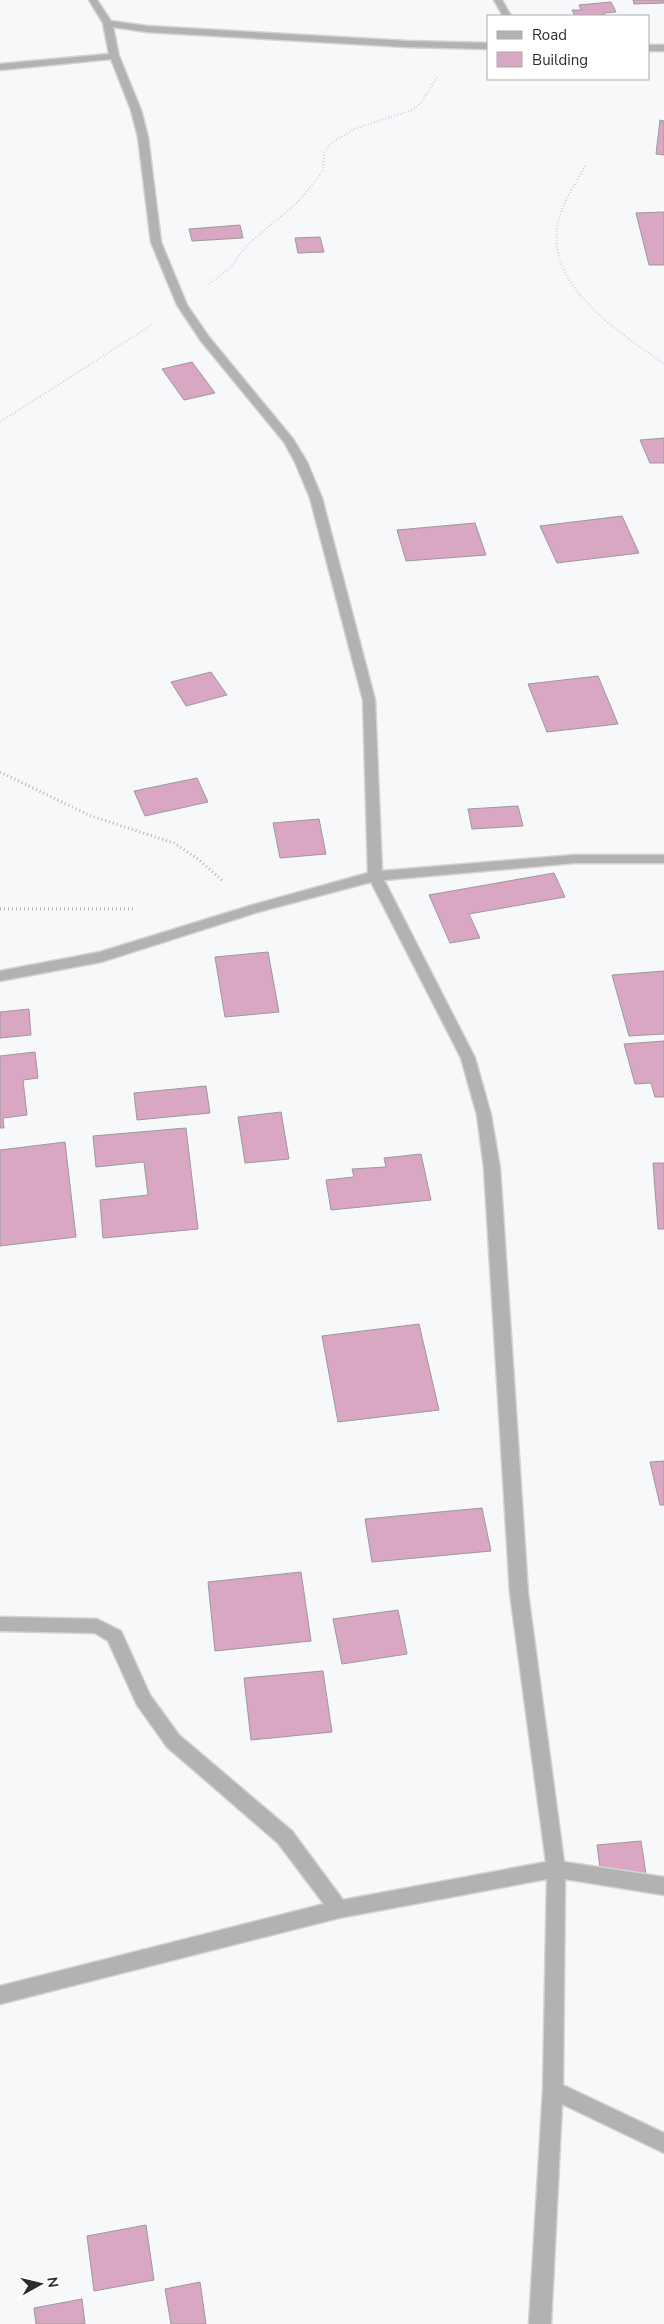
<svg xmlns="http://www.w3.org/2000/svg" width="664" height="2324" font-family="'Nunito Sans',sans-serif">
	<style>
		.building { fill: #d9a6c3; stroke: #9c999b }
		.lines { fill: none; stroke-linecap: round; stroke-linejoin: round }
		.minor-casing { stroke: #d2d3d5; stroke-width: 3 }
		.path-far1 { stroke: #b2b3b5; stroke-width: 2; stroke-dasharray: 0.5 2.5; stroke-linecap: butt }
		.path { stroke: #b2b3b5; stroke-width: 3; stroke-dasharray: 1 3; stroke-linecap: butt }
		.minor { fill: #b3b2b3; fill-rule: evenodd }
	</style>
	<rect width="100%" height="100%" fill="#f6f8fa"/>
	<g class="building">
		<path d="M633 0H664V3L634 4Z"/>
		<path d="M611 2 616 12 604 13 606 16H575L572 10H581L579 5Z"/>
		<path d="M660 120 664 121V155L656 154Z"/>
		<path d="M664 212V265H649L636 213Z"/>
		<path d="M240 225 243 238 192 241 189 229Z"/>
		<path d="M320 237 324 252 298 253 295 238Z"/>
		<path d="M192 362 215 393 184 400 162 369Z"/>
		<path d="M664 438V463H650L640 440Z"/>
		<path d="M622 516 639 553 557 563 540 526Z"/>
		<path d="M475 523 486 555 406 561 397 530Z"/>
		<path d="M211 672 227 695 186 706 171 682Z"/>
		<path d="M598 676 618 724 547 732 528 684Z"/>
		<path d="M197 778 208 802 145 816 134 791Z"/>
		<path d="M518 806 523 826 472 829 468 809Z"/>
		<path d="M319 819 326 854 280 858 273 823Z"/>
		<path d="M554 873 565 897 469 914 480 938 450 943 429 895Z"/>
		<path d="M268 952 279 1012 225 1017 215 957Z"/>
		<path d="M664 971V1034L629 1036 612 975Z"/>
		<path d="M29 1009 31 1035 0 1038V1012Z"/>
		<path d="M664 1041V1097H655L651 1083 635 1084 624 1044Z"/>
		<path d="M35 1052 38 1078 23 1080 27 1115 3 1118 4 1128H0V1056Z"/>
		<path d="M206 1086 210 1113 137 1120 134 1093Z"/>
		<path d="M281 1112 289 1159 245 1163 238 1117Z"/>
		<path d="M186 1128 198 1229 103 1238 100 1200 148 1195 144 1162 96 1167 93 1136Z"/>
		<path d="M65 1142 76 1237 0 1246V1150Z"/>
		<path d="M421 1154 431 1200 331 1210 326 1180 354 1177 352 1169 386 1167 384 1158Z"/>
		<path d="M653 1163H664V1229H658Z"/>
		<path d="M419 1324 439 1410 338 1422 322 1336Z"/>
		<path d="M664 1461V1505H660L650 1462Z"/>
		<path d="M482 1508 491 1551 372 1562 365 1519Z"/>
		<path d="M301 1572 311 1641 215 1651 208 1582Z"/>
		<path d="M398 1610 407 1654 342 1664 333 1619Z"/>
		<path d="M323 1671 332 1732 251 1740 244 1678Z"/>
		<path d="M641 1841 647 1881 602 1883 597 1845Z"/>
		<path d="M146 2225 154 2280 94 2291 87 2236Z"/>
		<path d="M200 2282 206 2324H171L165 2289Z"/>
		<path d="M82 2299 85 2324H36L34 2308Z"/>
	</g>
	<g class="lines">
		<defs>
			<g id="minor">
				<path d="M89 0H97L111 21 147 26 407 41 488 43V49L407 47 147 32 113 27 119 56 141 110 148 137 161 242 187 305 209 337 293 439 307 462 322 498 375 700 382 871 574 855H664V863H574L384 880 475 1058 491 1115 500 1168 528 1593 564 1862 664 1877V1895L565 1879 563 2085 664 2133V2153L562 2104 551 2324H529L543 2090 547 1879 339 1918 0 2004V1986L324 1904 278 1843 167 1747 137 1705 108 1641 95 1633 0 1631V1617L97 1619 121 1631 150 1695 179 1735 292 1831 343 1900 546 1862 510 1593 484 1168 477 1115 461 1058 371 882 258 912 101 962 0 981V971L100 952 249 906 368 873 363 700 310 498 295 462 284 442 201 341 177 305 151 242 138 137 131 110 111 59 0 70V64L109 54 103 23Z"/>
				<path d="M494 0H502L511 16H503Z"/>
				<rect x="648" y="45" width="16" height="6"/>
			</g>
		</defs>
		<use href="#minor" class="minor-casing"/>
		<g class="path-far1">
			<path d="M585 166C575 185 559 207 557 229 550 290 621 333 664 364"/>
			<path d="M209 284 231 267 246 246 298 202 323 171 324 153 330 144 354 129 412 110 421 103 437 77"/>
			<path d="M0 422 153 324"/>
		</g>
		<g class="path">
			<path d="M0 772 91 816 174 843 198 859 224 882"/>
			<path d="M0 909H134"/>
		</g>
		<use href="#minor" class="minor"/>
	</g>
	<rect x="487" y="15" width="162" height="65" fill="#ffffff" stroke="#ababab"/>
	<rect x="497" y="31" width="25" height="8" fill="#b3b2b3" stroke="#ababab"/>
	<text x="532" y="40" font-size="15" fill="#2d2d2e">Road</text>
	<rect x="497" y="52" width="25" height="15" fill="#d9a6c3" stroke="#ababab"/>
	<text x="532" y="65" font-size="15" fill="#2d2d2e">Building</text>
	<g transform="translate(40 2284) rotate(82)" stroke="#ffffff" stroke-width="4" paint-order="stroke">
	<path d="M0-4L9 19L0 12L-9 19Z" fill="#2d2d2e"/>
	<text y="-8" font-size="14" font-weight="bold" text-anchor="middle" fill="#2d2d2e">N</text>
	</g>
</svg>
